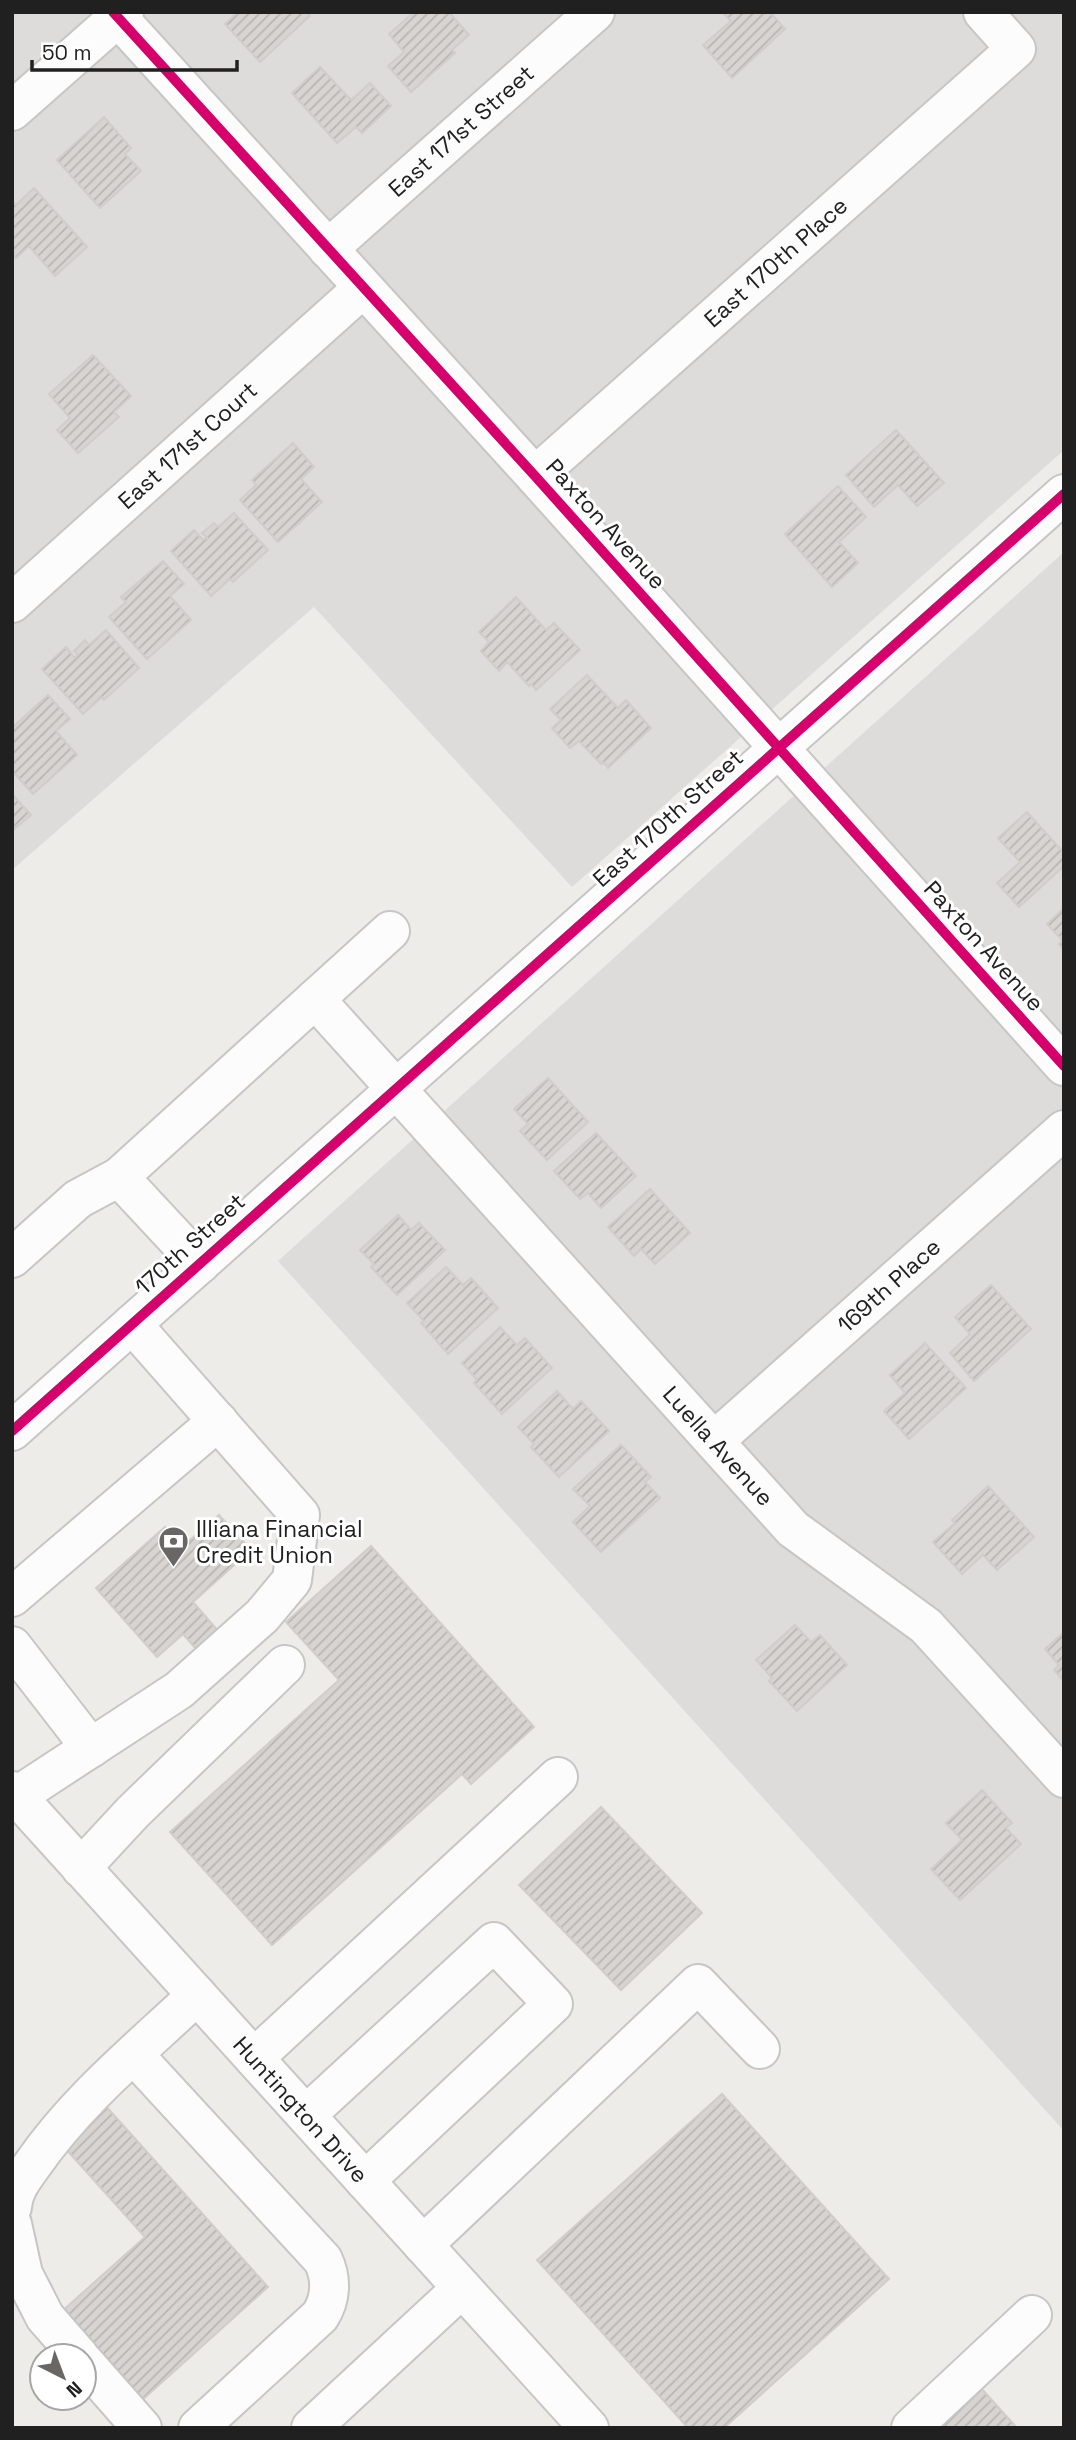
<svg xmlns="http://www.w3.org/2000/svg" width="1076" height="2440" font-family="'Space Grotesk',sans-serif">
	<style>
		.residential { fill: #dddcda }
		.building { fill: url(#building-hatch); stroke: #d1cdca; stroke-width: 2 }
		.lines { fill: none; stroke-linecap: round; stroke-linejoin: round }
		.minor-casing { stroke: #c7c6c5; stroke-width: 42 }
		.minor { stroke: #fcfcfc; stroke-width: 38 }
		.cycleway-casing { stroke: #fff; stroke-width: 15 }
		.cycleway { stroke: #d6006c; stroke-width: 10 }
		.labels { text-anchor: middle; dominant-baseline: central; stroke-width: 6; stroke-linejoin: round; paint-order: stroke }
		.street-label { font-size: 23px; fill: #202020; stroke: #fff }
		.poi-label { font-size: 23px; fill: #202020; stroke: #fff; text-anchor: start }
	</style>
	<defs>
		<pattern id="building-hatch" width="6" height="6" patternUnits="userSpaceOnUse" patternTransform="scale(1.75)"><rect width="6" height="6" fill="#d7d4d1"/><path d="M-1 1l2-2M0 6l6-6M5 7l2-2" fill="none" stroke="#b8b6b3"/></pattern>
	</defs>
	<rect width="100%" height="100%" fill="#eeece9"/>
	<g class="residential">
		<path d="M12 12H1064V450L572 887 314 607 12 870Z"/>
		<path d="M1064 552V2131L278 1261Z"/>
	</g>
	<g class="building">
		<path d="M238 12H307L310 16 260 62 225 24Z"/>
		<path d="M414 12H449L469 35 452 50 455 53 411 92 388 66 404 52 389 34Z"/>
		<path d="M722 12H770L785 29 732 78 703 45 731 21Z"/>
		<path d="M320 67 351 100 370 83 391 106 362 133 356 127 337 143 292 93Z"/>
		<path d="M104 117 131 148 125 154 141 171 100 208 57 160Z"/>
		<path d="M34 188 87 247 55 276 29 246 16 258 12 254V201L16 205Z"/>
		<path d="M93 355 131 396 114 412 119 417 78 453 57 430 70 418 49 394Z"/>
		<path d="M896 430 944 483 917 506 898 485 874 507 846 475Z"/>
		<path d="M293 443 314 467 301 479 322 502 278 542 240 500 256 485 252 480Z"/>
		<path d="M838 486 866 517 839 542 858 563 832 587 785 534Z"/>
		<path d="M234 513 268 550 233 582 230 579 211 596 171 551 194 530 203 540 207 538 202 533 214 523 218 527Z"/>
		<path d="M163 561 184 584 170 596 191 620 147 659 109 617 126 602 121 597Z"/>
		<path d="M516 597 546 630 554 623 580 650 536 690 531 684 529 686 507 662 499 671 481 651 489 642 479 632Z"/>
		<path d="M106 630 139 668 104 700 102 697 83 714 42 669 66 647 75 658 78 655 74 651 85 640 89 645Z"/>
		<path d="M587 675 618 708 626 700 651 728 608 768 603 762 601 764 579 741 570 748 552 728 561 720 550 709Z"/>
		<path d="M48 695 70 719 56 731 77 755 33 794 12 771V728Z"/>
		<path d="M12 794 31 815 12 831Z"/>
		<path d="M1027 812 1064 853V866L1019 907 997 883 1020 862 998 838Z"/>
		<path d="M1064 908V950L1059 944 1063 941 1047 924Z"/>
		<path d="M548 1078 588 1122 547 1160 520 1131 528 1124 514 1109Z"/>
		<path d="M596 1133 636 1176 601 1208 588 1193 580 1199 554 1171Z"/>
		<path d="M650 1189 690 1233 655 1264 641 1249 634 1256 608 1227Z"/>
		<path d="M398 1215 411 1230 419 1223 445 1250 397 1295 371 1267 374 1264 360 1250Z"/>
		<path d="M446 1267 463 1285 471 1278 498 1308 448 1354 421 1323 424 1321 407 1303Z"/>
		<path d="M991 1285 1031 1329 974 1381 950 1353 970 1334 955 1317Z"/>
		<path d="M500 1327 517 1345 525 1338 552 1368 502 1414 474 1383 477 1380 462 1363Z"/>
		<path d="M925 1343 966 1388 909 1439 884 1411 905 1393 890 1375Z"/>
		<path d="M557 1391 573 1409 581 1401 609 1431 559 1477 531 1447 534 1444 518 1427Z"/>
		<path d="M621 1445 651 1477 645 1482 660 1498 601 1552 573 1522 590 1506 573 1489Z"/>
		<path d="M988 1486 1034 1537 997 1570 983 1555 962 1574 933 1542 955 1523 952 1520Z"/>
		<path d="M219 1515 251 1550 193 1602 225 1639 204 1658 183 1634 157 1657 96 1588 165 1527 183 1546Z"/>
		<path d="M371 1546 534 1727 471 1784 462 1774 272 1945 170 1832 339 1680 286 1622Z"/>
		<path d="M795 1625 811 1642 820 1635 847 1665 797 1711 769 1681 772 1678 756 1660Z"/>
		<path d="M1064 1632V1681L1054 1670 1059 1665 1045 1649Z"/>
		<path d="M982 1790 1012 1823 1006 1828 1021 1844 960 1900 931 1869 962 1840 946 1823Z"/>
		<path d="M601 1807 702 1913 621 1990 519 1885Z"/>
		<path d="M722 2094 889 2279 724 2428H688L537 2260Z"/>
		<path d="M104 2104 268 2287 131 2410 51 2321 145 2237 64 2147Z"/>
		<path d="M980 2387 1017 2428H935Z"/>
	</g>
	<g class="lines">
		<defs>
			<g id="minor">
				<path d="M113 12 535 476 1064 1066"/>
				<path d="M12 111 124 12"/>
				<path id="s1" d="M328 249 595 12"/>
				<path id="s2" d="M535 476 1016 49 983 12"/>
				<path id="s3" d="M12 603 363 288"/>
				<path id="s4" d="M315 999 793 1529 926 1626 1064 1778"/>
				<path d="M119 1177 200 1264"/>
				<path d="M12 1258 78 1199 119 1177 390 931"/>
				<path d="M12 1431 1064 494"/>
				<path id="s5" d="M714 1441 1064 1130"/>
				<path d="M12 1597 218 1421"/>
				<path d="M12 1646 91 1748"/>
				<path id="s6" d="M12 1791 589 2428"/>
				<path d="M17 1796 179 1690 262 1616 292 1580 300 1515 132 1324"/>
				<path d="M81 1868 133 1812 285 1665"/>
				<path d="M134 2055 323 2260C332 2279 331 2299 320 2316L198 2428"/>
				<path d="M254 2058 558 1777"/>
				<path d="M306 2115 494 1942 553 2004 365 2181"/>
				<path d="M12 2207C13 2190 23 2178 33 2164 78 2099 140 2049 197 1995"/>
				<path d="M12 2224 23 2274 45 2317 79 2356"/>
				<path d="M423 2245 698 1984 760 2049"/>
				<path d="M84 2362 142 2428"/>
				<path d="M311 2428 462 2288"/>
				<path d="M911 2428 1032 2315"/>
			</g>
		</defs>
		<use href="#minor" class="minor-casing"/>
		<use href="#minor" class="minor"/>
		<defs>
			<g id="cycleway">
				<path d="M113 12 535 476 1064 1066"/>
				<path d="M12 1431 1064 494"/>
			</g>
		</defs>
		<use href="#cycleway" class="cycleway-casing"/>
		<use href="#cycleway" class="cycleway"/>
	</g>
	<defs>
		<symbol id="bank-pin" viewBox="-11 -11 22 30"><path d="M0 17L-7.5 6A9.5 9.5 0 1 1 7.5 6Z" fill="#686766" stroke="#fff"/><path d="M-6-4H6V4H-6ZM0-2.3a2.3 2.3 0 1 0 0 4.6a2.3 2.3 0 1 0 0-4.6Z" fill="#fff"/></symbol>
	</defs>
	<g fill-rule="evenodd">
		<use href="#bank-pin" x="156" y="1524" width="35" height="47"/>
	</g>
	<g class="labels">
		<g class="street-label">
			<text stroke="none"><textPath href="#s1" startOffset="178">East 171st Street</textPath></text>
			<text stroke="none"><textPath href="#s2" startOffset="322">East 170th Place</textPath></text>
			<text stroke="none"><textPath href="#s3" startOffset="236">East 171st Court</textPath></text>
			<text transform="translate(606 524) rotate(48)">Paxton Avenue</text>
			<text transform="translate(668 818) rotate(-42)">East 170th Street</text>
			<text transform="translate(984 946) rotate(48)">Paxton Avenue</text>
			<text transform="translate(190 1244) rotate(-42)">170th Street</text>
			<text stroke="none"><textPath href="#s5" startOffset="234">169th Place</textPath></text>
			<text stroke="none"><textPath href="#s4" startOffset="602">Luella Avenue</textPath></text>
			<text stroke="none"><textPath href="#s6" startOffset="430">Huntington Drive</textPath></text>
		</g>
		<g class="poi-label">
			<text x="196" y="1529">Illiana Financial<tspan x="196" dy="26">Credit Union</tspan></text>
		</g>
	</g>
	<rect width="1076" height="2440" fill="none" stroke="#202020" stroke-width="28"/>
	<g transform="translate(63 2377) rotate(138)"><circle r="33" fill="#ffffff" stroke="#a6a6a6" stroke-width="2"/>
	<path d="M0-5L12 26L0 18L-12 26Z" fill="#686766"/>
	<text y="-10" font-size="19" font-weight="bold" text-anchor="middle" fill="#202020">N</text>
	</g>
	<path d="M32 60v10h205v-10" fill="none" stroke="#202020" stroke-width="3.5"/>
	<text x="42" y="60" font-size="21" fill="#202020" stroke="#ffffff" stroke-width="5" paint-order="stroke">50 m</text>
</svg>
